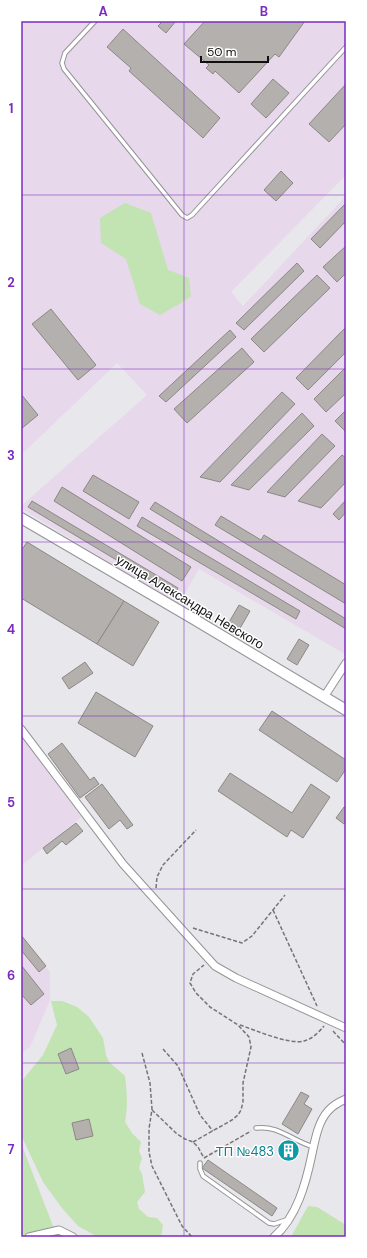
<svg xmlns="http://www.w3.org/2000/svg" width="367" height="1258" font-family="'DM Sans',sans-serif">
	<style>
		.industrial { fill: #e7d8eb }
		.green { fill: #c2e3b2 }
		.building { fill: #b4b0ad; stroke: #8c8885 }
		.lines { fill: none; stroke-linecap: round; stroke-linejoin: round }
		.lane-casing { stroke: #949498; stroke-width: 5.5 }
		.street-casing { stroke: #949498; stroke-width: 9 }
		.secondary-casing { stroke: #949498; stroke-width: 12 }
		.path { stroke: #757477; stroke-width: 1.5; stroke-dasharray: 4 2; stroke-linecap: butt }
		.lane { stroke: #fff; stroke-width: 3.5 }
		.street { stroke: #fff; stroke-width: 7 }
		.secondary { stroke: #fff; stroke-width: 10 }
		.grid { fill: none; stroke: #7b2cbf; stroke-width: 1; stroke-opacity: 0.55 }
		.labels { text-anchor: middle; dominant-baseline: central; stroke-width: 3; stroke-linejoin: round; paint-order: stroke }
		.street-label { font-size: 13px; fill: #100f11; stroke: #fff }
		.culture-label { font-size: 13px; fill: #0d838f; stroke: #fff; text-anchor: end }
		.neatline { fill: none; stroke: #7b2cbf; stroke-width: 1.5 }
		.grid-label { font-size: 13px; text-anchor: middle; font-weight: bold; fill: #7b2cbf }
	</style>
	<rect width="100%" height="100%" fill="#e8e7ec"/>
	<g class="industrial">
		<path d="M21 21H346V175L231 292 243 306 346 196V652L345 654 199 569 178 605 21 508V506L147 395 117 363 21 455Z"/>
		<path d="M21 734 81 817 21 866Z"/>
		<path d="M21 936 50 972V1000L30 1047 21 1053Z"/>
	</g>
	<g class="green">
		<path d="M125 203 151 213 168 270 189 278 191 296 181 303 160 315 140 304 126 259 101 243 100 218Z"/>
		<path d="M51 1001H62L77 1007 89 1017 103 1038 106 1055 109 1062 125 1076C127 1092 128 1106 125 1122L132 1133 141 1142 139 1151 142 1158 139 1168 142 1174 145 1192 137 1202 139 1209 148 1217 157 1218 163 1225 161 1237H98L78 1226 62 1208 43 1182 21 1135V1082L43 1055 57 1025Z"/>
		<path d="M21 1143 53 1226 71 1237H21Z"/>
		<path d="M308 1206 317 1207 346 1225V1237H291Z"/>
	</g>
	<g class="building">
		<path d="M158 21H176L166 33 158 26 161 23Z"/>
		<path d="M205 21H305L279 57 275 54 239 93 215 71 213 74 206 68 209 65 184 44Z"/>
		<path d="M123 29 220 118 203 138 129 71 131 68 107 47Z"/>
		<path d="M273 79 289 93 266 118 251 104Z"/>
		<path d="M346 84V124L329 142 309 124Z"/>
		<path d="M281 171 293 183 276 201 264 190Z"/>
		<path d="M346 203V221L320 248 311 239Z"/>
		<path d="M346 246V273L337 282 323 267Z"/>
		<path d="M297 263 304 271 244 330 236 323Z"/>
		<path d="M317 275 330 288 264 352 251 339Z"/>
		<path d="M51 309 96 365 78 380 32 324Z"/>
		<path d="M346 327V352L308 390 296 378Z"/>
		<path d="M230 330 236 337 166 402 159 396Z"/>
		<path d="M242 348 254 362 187 423 174 409Z"/>
		<path d="M346 367V393L326 412 314 399Z"/>
		<path d="M282 392 295 404 220 482 200 477Z"/>
		<path d="M21 394 38 415 21 429Z"/>
		<path d="M346 410V432L335 421Z"/>
		<path d="M302 413 314 426 249 490 231 485Z"/>
		<path d="M322 434 335 446 285 497 267 492Z"/>
		<path d="M342 455 346 458V482L321 508 298 501Z"/>
		<path d="M93 475 139 502 129 519 83 491Z"/>
		<path d="M62 487 191 567 182 581 54 501Z"/>
		<path d="M346 500V512L339 520 333 514Z"/>
		<path d="M32 501 178 588 175 595 28 507Z"/>
		<path d="M155 502 346 619V629L150 509Z"/>
		<path d="M221 516 261 540 264 535 346 585V604L215 525Z"/>
		<path d="M142 517 300 611 296 619 137 526Z"/>
		<path d="M27 542 124 601 97 644 21 598V551Z"/>
		<path d="M124 601 159 622 133 666 97 644Z"/>
		<path d="M239 605 250 611 239 630 228 624Z"/>
		<path d="M299 639 309 645 297 665 287 659Z"/>
		<path d="M85 662 93 673 69 689 62 678Z"/>
		<path d="M96 692 153 726 135 757 78 723Z"/>
		<path d="M272 711 346 760V769L337 782 259 730Z"/>
		<path d="M62 743 90 780 94 777 99 784 80 798 48 754Z"/>
		<path d="M230 773 292 813 311 784 330 797 303 838 291 830 287 837 218 791Z"/>
		<path d="M102 784 133 825 127 829 120 820 109 829 85 797Z"/>
		<path d="M344 807 346 808V822L344 824 336 818Z"/>
		<path d="M76 823 83 831 66 845 62 841 47 854 43 848Z"/>
		<path d="M21 935 46 966 39 972 21 950Z"/>
		<path d="M21 965 44 994 31 1005 21 994Z"/>
		<path d="M71 1048 79 1069 66 1074 58 1054Z"/>
		<path d="M301 1092 309 1096 304 1104 312 1109 298 1134 282 1124Z"/>
		<path d="M89 1119 93 1136 76 1140 72 1123Z"/>
		<path d="M287 1146 295 1150 291 1157 283 1153Z"/>
		<path d="M208 1160 277 1208 272 1216 202 1168Z"/>
	</g>
	<g class="lines">
		<defs>
			<g id="lane">
				<path d="M95 21 65 53 62 63 64 69 182 215 187 218 192 215 346 47"/>
				<path d="M256 1128C279 1125 292 1141 314 1147"/>
				<path d="M200 1163V1169L203 1176 269 1223 274 1224 286 1220"/>
			</g>
			<g id="street">
				<path d="M324 697 346 663"/>
				<path d="M21 729 123 864 215 966 236 978 346 1028"/>
				<path d="M29 1237 59 1230 73 1237"/>
				<path d="M274 1237C297 1217 306 1183 312 1154 315 1140 318 1122 328 1111 333 1105 339 1102 346 1099"/>
			</g>
			<path id="secondary" d="M21 518 192 618 346 710"/>
		</defs>
		<use href="#lane" class="lane-casing"/>
		<use href="#street" class="street-casing"/>
		<use href="#secondary" class="secondary-casing"/>
		<g class="path">
			<path d="M156 888 157 877 163 865 196 830"/>
			<path d="M273 910 317 1006"/>
			<path d="M193 928 242 943 252 936 285 895"/>
			<path d="M240 1025C255 1030 289 1045 304 1041 312 1039 319 1032 324 1026"/>
			<path d="M333 1031 346 1045"/>
			<path d="M163 1049 178 1066 200 1115 213 1131"/>
			<path d="M142 1053 150 1083 152 1109 149 1129V1152L152 1166 182 1226 192 1237"/>
			<path d="M152 1110 177 1134 185 1139 193 1142 198 1147 204 1158"/>
			<path d="M193 1142 232 1120 238 1115 241 1110 243 1102V1083L251 1047 249 1037 238 1025 210 1007 196 993 190 983 193 974 204 965"/>
			<path d="M204 1158 251 1131"/>
		</g>
		<use href="#lane" class="lane"/>
		<use href="#street" class="street"/>
		<use href="#secondary" class="secondary"/>
	</g>
	<path class="grid" d="M184 21V1237M21 195H346M21 369H346M21 542H346M21 716H346M21 889H346M21 1063H346"/>
	<defs>
		<symbol id="building-disc" viewBox="-11 -11 22 22"><circle r="9.5" fill="#0f9aa8" stroke="#fff"/><path d="M-4-6H4V6H1V3H-1V6H-4ZM-2.5-4.3h1.7v1.8h-1.7ZM.8-4.3h1.7v1.8H.8ZM-2.5-1h1.7V.8h-1.7ZM.8-1h1.7V.8H.8Z" fill="#fff"/></symbol>
	</defs>
	<g fill-rule="evenodd">
		<use href="#building-disc" x="276" y="1138" width="25" height="25"/>
	</g>
	<g class="labels">
		<g class="street-label">
			<text transform="translate(190 602) rotate(31)">улица Александра Невского</text>
		</g>
		<g class="culture-label">
			<text x="274" y="1151">ТП №483</text>
		</g>
	</g>
	<rect width="367" height="1258" fill="none" stroke="#ffffff" stroke-width="44"/>
	<path d="M201 56v6h67v-6" fill="none" stroke="#100f11" stroke-width="2"/>
	<text x="207" y="56" font-size="12" fill="#100f11" stroke="#ffffff" stroke-width="3" paint-order="stroke">50 m</text>
	<rect x="22" y="22" width="323" height="1214" class="neatline"/>
	<g class="grid-label">
		<text x="103" y="16">A</text>
		<text x="264" y="16">B</text>
		<text x="11" y="113">1</text>
		<text x="11" y="287">2</text>
		<text x="11" y="460">3</text>
		<text x="11" y="634">4</text>
		<text x="11" y="807">5</text>
		<text x="11" y="980">6</text>
		<text x="11" y="1154">7</text>
	</g>
</svg>
